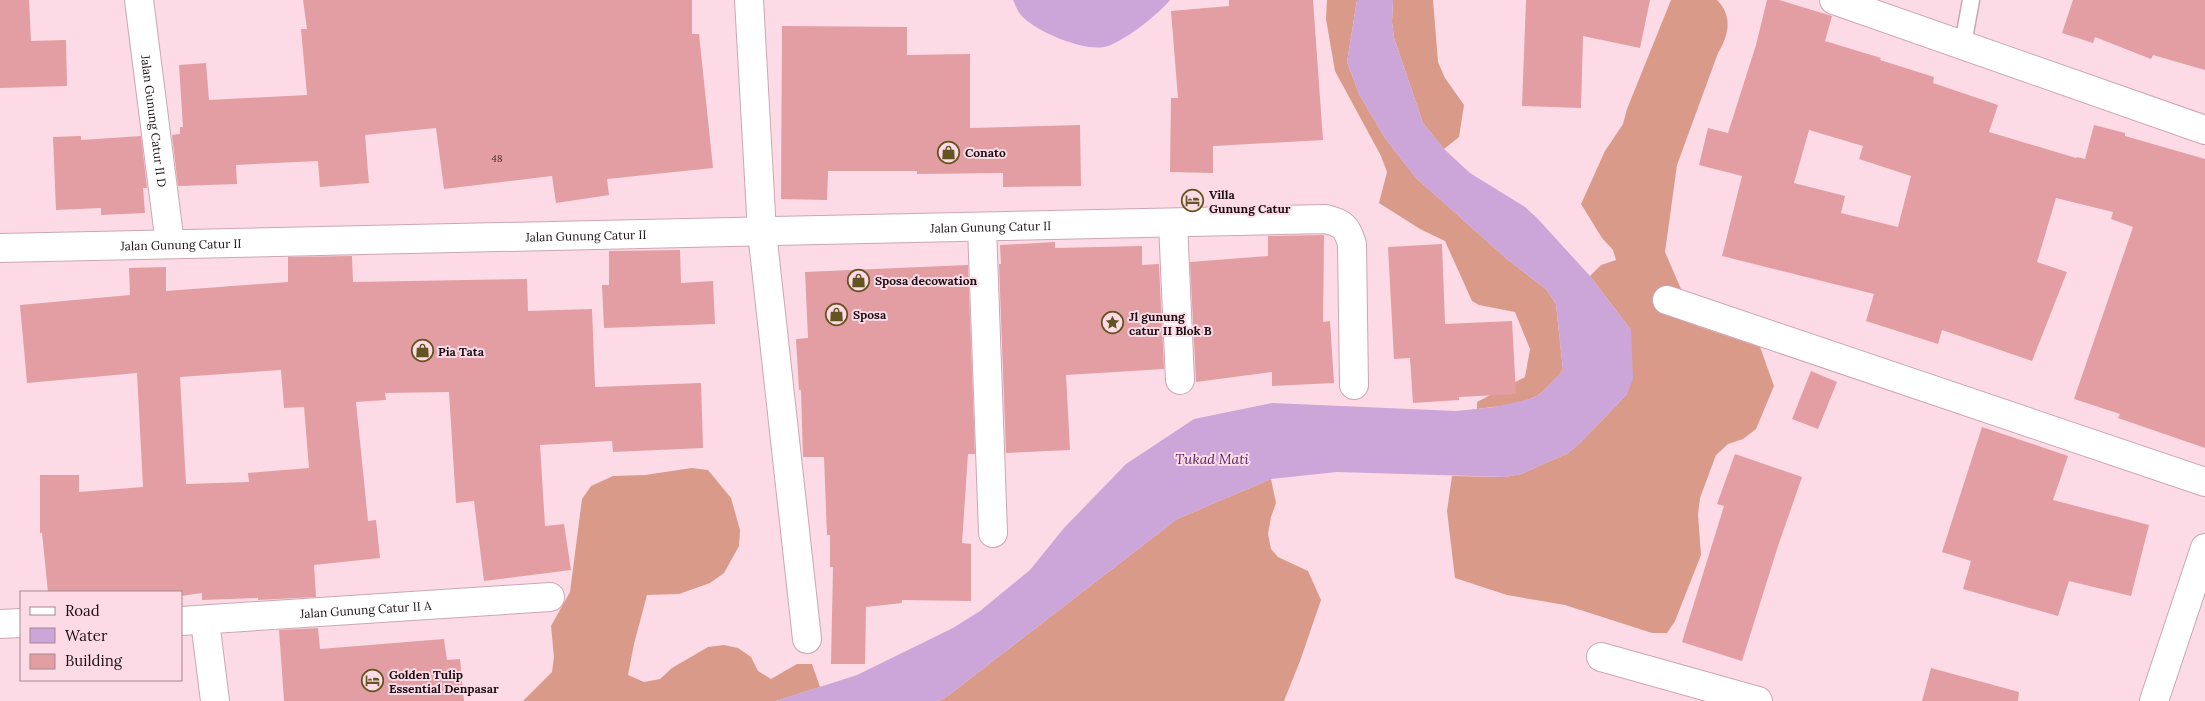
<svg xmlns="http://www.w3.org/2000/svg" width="2205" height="701" font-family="Lora,serif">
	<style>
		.forest { fill: #da9a8a }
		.water { fill: #cca6d9 }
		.building { fill: #e29ea3; fill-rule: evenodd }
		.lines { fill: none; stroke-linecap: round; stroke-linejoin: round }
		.service-casing { stroke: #cda6b3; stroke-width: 19 }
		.minor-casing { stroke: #cda6b3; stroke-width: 30 }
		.service { stroke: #fff; stroke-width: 16 }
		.minor { stroke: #fff; stroke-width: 28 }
		.labels { text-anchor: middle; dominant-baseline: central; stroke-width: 4; stroke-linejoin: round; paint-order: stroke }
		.number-label { font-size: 10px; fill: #4d3237 }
		.street-label { font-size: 12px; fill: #1b0e13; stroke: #fcdbe6 }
		.poi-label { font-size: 12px; font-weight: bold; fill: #1b0e13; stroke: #fcdbe6; text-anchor: start }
		.water-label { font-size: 14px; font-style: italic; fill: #542663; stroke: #fcdbe6 }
	</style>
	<rect width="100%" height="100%" fill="#fcdbe6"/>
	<g class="forest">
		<path d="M1327 0H1357L1347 62 1359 94 1385 138 1416 178 1507 259 1547 290 1556 304 1563 370C1556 378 1549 386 1541 393 1528 404 1493 407 1477 409V402L1525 377 1530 349 1515 312 1479 305 1472 301 1445 241 1420 229 1379 203 1387 172 1381 156 1335 71 1326 19Z"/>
		<path d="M1393 0H1433L1438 62 1445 78 1464 105 1459 137 1444 149 1423 123 1394 38 1392 22Z"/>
		<path d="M1671 0H1717C1733 16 1729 35 1718 53L1677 165 1665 252 1697 326 1760 347 1774 386 1756 429 1743 439 1728 444 1716 455 1700 498 1698 515 1701 555 1675 621 1667 633H1652L1565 605 1507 595 1455 578 1447 511 1452 476 1505 477 1521 474 1568 453 1581 442 1627 394 1631 330 1590 276 1601 265 1616 260 1613 250 1602 238 1581 204 1605 151 1623 124 1627 109Z"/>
		<path d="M692 468 708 470 731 498 740 530 739 546 724 573 710 583 679 594 647 595 634 644 628 675 644 682 660 679 672 668 708 647 724 645 738 648 751 657 758 671 771 679 797 664H812L820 687 776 701H523L552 672 554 657 551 626 570 592 582 499 591 486 613 476 645 475Z"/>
		<path d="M1271 479 1276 503 1271 517 1268 534 1271 549 1278 557 1308 571 1321 600 1300 661 1284 701H938L945 698 1177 519Z"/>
	</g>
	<g class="water">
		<path d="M1013 0H1170C1159 14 1121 44 1104 47 1082 51 1034 31 1020 14 1017 10 1015 4 1013 0Z"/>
		<path d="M1357 0H1393L1392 22 1394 38 1423 123 1444 149 1470 173 1525 207 1537 218 1590 276 1631 330 1633 379 1627 394 1581 442 1568 453 1521 474 1505 477 1337 472 1271 479 1177 519 945 698 938 701H776L857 675 953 628 980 611 1030 570 1064 528 1126 464 1194 419 1272 403 1456 411 1495 407 1533 398 1540 394 1563 370 1556 304 1547 290 1507 259 1416 178 1385 138 1359 94 1347 62Z"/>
	</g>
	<g class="building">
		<path d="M0 0H29L31 41 66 40 67 86 0 88Z"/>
		<path d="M303 0H692V34H699L713 168 607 179 609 195 556 203 552 176 444 189 436 128 365 135 369 183 320 187 318 161 236 165 237 184 178 186 172 135 180 134V127H183L179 65 206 63 209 100 307 95 301 29H307Z"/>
		<path d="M1229 0H1313L1323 140 1213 146V173L1170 172 1171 98H1178L1171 11 1229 6Z"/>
		<path d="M1526 0H1650L1640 48 1583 36 1581 108 1522 106Z"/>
		<path d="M1767 0H1779L1832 16 1825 41 1881 58 1880 60 1934 77 1933 83 1998 105 1989 132 2076 158 2077 157 2085 159 2094 125 2125 133V136L2205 159V448L2118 418 2120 414 2074 399 2133 227 2111 219 2113 212 2056 198 2037 262 2067 272 2032 361 1942 330 1938 344 1866 321 1874 294 1722 256 1742 176 1699 165 1708 128 1728 133 1756 45ZM1809 130 1863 146 1859 159 1911 176 1898 227 1841 213 1845 196 1794 183Z"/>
		<path d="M2073 0H2205V70L2153 55 2151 59 2095 37 2093 43 2062 33Z"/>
		<path d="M782 26 907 27V55L970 54V128L1080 125 1081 186 1003 187V173L917 174V171H828L827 200 781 199Z"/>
		<path d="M81 136V140L141 136 147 188H143L145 213 101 215V208L56 210 53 137Z"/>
		<path d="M1324 235 1323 322 1330 321 1334 383 1272 386V372L1196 382 1190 262 1268 256V236Z"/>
		<path d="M1055 242V248L1142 246V265L1159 264 1164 369 1066 375 1070 450 1006 453 999 264H1001L1000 245Z"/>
		<path d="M1442 244 1445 324 1512 321 1516 394 1459 397V400L1413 403 1410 358 1394 359 1388 247Z"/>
		<path d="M680 250 681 283 713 281 715 324 604 328 602 285H609V251Z"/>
		<path d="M352 256 353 282 527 279 528 311 592 309 595 387 701 383 703 448 613 452 612 441 540 445 545 526 564 524 571 570 484 581 474 501 456 503 449 392 385 393 386 400 356 402 368 521 376 520 380 558 314 565 316 597 258 600V598L202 600V593L181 596V592H48L42 533H40V475H79V492L143 487 137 373 27 383 20 305 130 295 129 268 166 267V291L288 282V257ZM281 370 284 408 304 407 309 468 248 473 249 482 186 484 180 377Z"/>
		<path d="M968 265 975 454H968L962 543 971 544V601L902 600V603L866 607 865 664H831L833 567H830V535H827L824 457H803L801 390H799L796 339 808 338 805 272Z"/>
		<path d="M1811 371 1837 382 1818 429 1792 419Z"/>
		<path d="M1982 427 2068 456 2053 500 2149 525 2131 596 2069 581 2058 616 1963 589 1971 561 1942 552Z"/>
		<path d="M1735 454 1802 477 1778 546 1742 661 1682 642 1724 506 1717 504Z"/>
		<path d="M318 628 320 649 444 639 447 660 460 659 464 701H284L279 630Z"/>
		<path d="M1931 668 2019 692 2018 701H1922Z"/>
	</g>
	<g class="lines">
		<defs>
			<path id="service" d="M1963 44 1971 0"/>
			<g id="minor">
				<path id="s1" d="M139 0 170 244"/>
				<path d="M749 0 762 232 807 639"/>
				<path d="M1834 0 2205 130"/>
				<path d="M1173 223 1180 380"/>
				<path d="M982 227 993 533"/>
				<path id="s2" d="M0 248 1325 219C1343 223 1347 227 1352 244L1354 385"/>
				<path d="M1667 300 2205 482"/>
				<path id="s3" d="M181 621 550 597"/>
				<path d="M205 621 215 701"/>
				<path d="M0 624 21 623"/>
				<path d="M1601 657 1758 701"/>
				<path d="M2154 701 2205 548"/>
			</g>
		</defs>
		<use href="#service" class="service-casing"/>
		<use href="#minor" class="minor-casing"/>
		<use href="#service" class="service"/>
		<use href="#minor" class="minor"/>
	</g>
	<defs>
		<symbol id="shop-ring" viewBox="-11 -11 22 22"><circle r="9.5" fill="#fcdbe6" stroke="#645422" stroke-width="1.5"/><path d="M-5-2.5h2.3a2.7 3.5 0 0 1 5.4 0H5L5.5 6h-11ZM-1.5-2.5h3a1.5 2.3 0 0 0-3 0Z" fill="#645422"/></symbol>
		<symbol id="hotel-ring" viewBox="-11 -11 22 22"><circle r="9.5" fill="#fcdbe6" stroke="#645422" stroke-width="1.5"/><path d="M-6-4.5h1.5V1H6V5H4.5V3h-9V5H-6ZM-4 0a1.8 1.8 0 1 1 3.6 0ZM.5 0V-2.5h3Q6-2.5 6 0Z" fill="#645422"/></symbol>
		<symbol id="sight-ring" viewBox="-11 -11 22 22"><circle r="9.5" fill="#fcdbe6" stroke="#645422" stroke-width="1.5"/><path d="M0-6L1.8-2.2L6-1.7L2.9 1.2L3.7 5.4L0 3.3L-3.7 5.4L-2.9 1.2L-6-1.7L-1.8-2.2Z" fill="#645422"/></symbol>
	</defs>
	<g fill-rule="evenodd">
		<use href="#shop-ring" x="936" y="140" width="25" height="25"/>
		<use href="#hotel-ring" x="1180" y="188" width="25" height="25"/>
		<use href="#shop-ring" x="846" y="268" width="25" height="25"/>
		<use href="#shop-ring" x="824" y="302" width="25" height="25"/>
		<use href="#sight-ring" x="1100" y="310" width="25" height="25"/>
		<use href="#shop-ring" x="410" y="338" width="25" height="25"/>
		<use href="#hotel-ring" x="360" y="668" width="25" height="25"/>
	</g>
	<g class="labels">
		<g class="number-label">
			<text x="497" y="158">48</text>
		</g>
		<g class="street-label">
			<text stroke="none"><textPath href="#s1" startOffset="122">Jalan Gunung Catur II D</textPath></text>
			<text stroke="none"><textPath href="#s2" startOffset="991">Jalan Gunung Catur II</textPath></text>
			<text stroke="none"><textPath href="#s2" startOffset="586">Jalan Gunung Catur II</textPath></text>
			<text stroke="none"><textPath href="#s2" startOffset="181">Jalan Gunung Catur II</textPath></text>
			<text stroke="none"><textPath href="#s3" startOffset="185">Jalan Gunung Catur II A</textPath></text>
		</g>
		<g class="poi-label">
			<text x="965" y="152">Conato</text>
			<text x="1209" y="194">Villa<tspan x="1209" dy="14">Gunung Catur</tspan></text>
			<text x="875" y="280">Sposa decowation</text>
			<text x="853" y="314">Sposa</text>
			<text x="1129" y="316">Jl gunung<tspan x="1129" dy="14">catur II Blok B</tspan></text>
			<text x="438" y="351">Pia Tata</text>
			<text x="389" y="674">Golden Tulip<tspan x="389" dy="14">Essential Denpasar</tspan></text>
		</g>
		<g class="water-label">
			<text x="1212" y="459">Tukad Mati</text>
		</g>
	</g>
	<rect x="20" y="591" width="162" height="90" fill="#fcdbe6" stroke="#a28992"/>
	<rect x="30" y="607" width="25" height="8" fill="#ffffff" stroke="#a28992"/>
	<text x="65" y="616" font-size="15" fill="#1b0e13">Road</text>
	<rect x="30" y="628" width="25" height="15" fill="#cca6d9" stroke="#a28992"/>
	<text x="65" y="641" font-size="15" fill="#1b0e13">Water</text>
	<rect x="30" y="654" width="25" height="15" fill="#e29ea3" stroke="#a28992"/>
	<text x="65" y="666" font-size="15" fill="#1b0e13">Building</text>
</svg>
